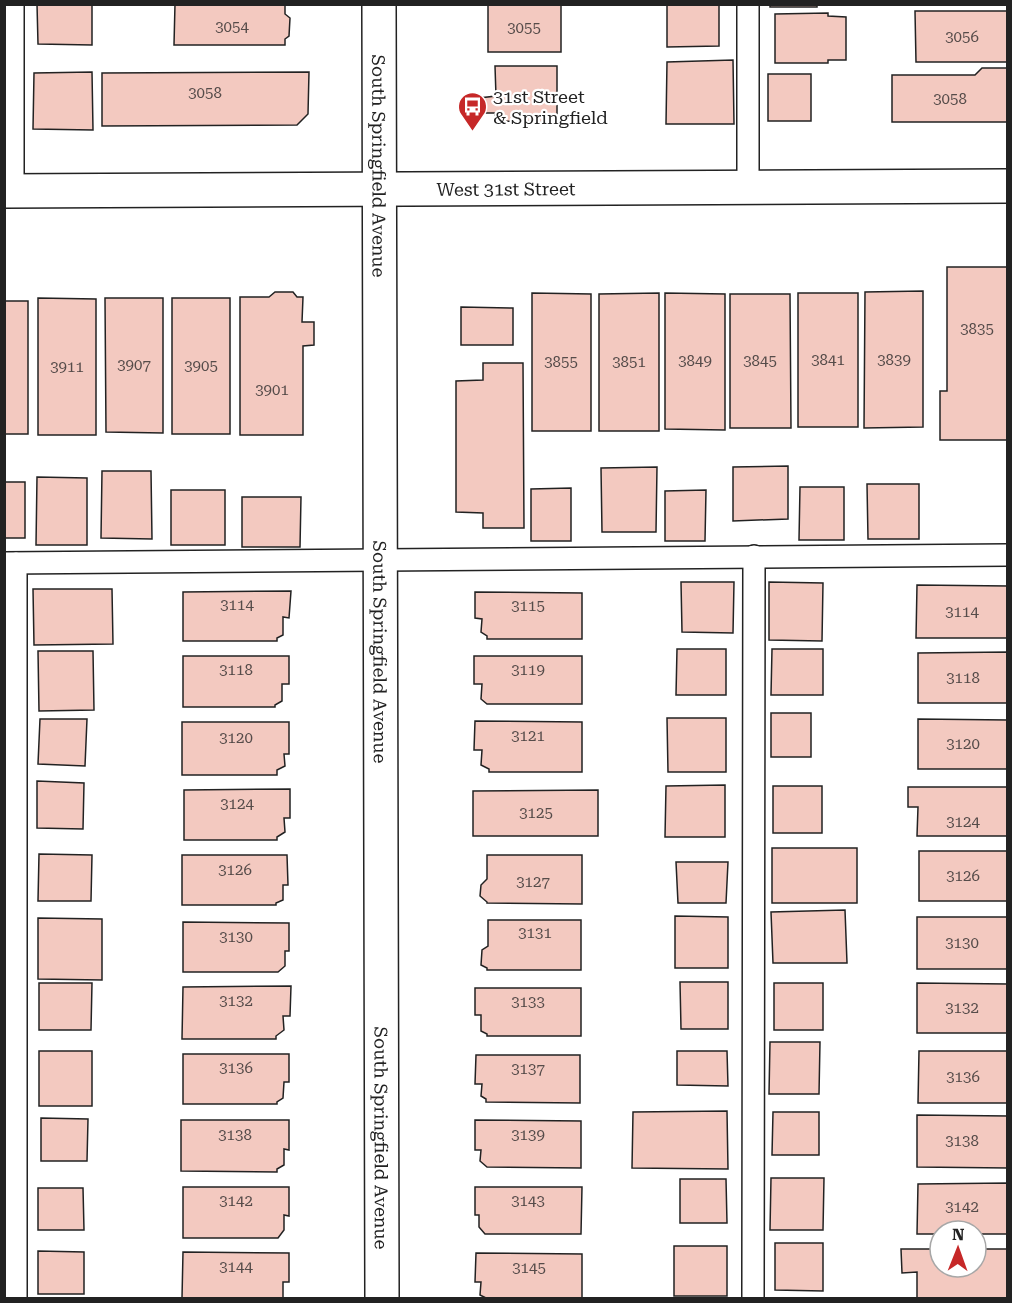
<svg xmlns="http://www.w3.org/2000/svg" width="1012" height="1303" font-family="'Roboto Serif',serif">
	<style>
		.building { fill: #f3c9c0; stroke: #222; stroke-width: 1.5 }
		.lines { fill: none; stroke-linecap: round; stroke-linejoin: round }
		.lane-casing { stroke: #222; stroke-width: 24 }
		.street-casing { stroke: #222; stroke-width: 36 }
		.secondary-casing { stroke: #222; stroke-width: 36 }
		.lane { stroke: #fff; stroke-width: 21 }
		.street { stroke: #fff; stroke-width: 33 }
		.secondary { stroke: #fff; stroke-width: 33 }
		.labels { text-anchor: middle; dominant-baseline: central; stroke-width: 4.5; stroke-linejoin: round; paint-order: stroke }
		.number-label { font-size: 15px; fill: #564c4a }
		.poi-label { font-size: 18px; fill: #222; stroke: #fff; text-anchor: start }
		.street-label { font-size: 18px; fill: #222; stroke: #fff }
	</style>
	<rect width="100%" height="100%" fill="#fff"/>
	<g class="building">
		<path d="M37 4H92V45L38 44Z"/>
		<path d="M175 4H285V14L290 18 289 36 285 39V45H174Z"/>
		<rect x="488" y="4" width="73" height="48"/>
		<path d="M667 4H719V46L667 47Z"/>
		<rect x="770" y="4" width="47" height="3"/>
		<path d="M915 11H1008V62H916Z"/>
		<path d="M828 13V16L846 17V60H828V63H775V14Z"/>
		<path d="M733 60 734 124H666L667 62Z"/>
		<path d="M495 66H557V122L495 121V113H479V98L496 96Z"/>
		<path d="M982 68H1008V122H892V75H975Z"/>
		<path d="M92 72 93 130 33 129 34 73Z"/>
		<path d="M309 72 308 114 297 125 102 126V73Z"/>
		<rect x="768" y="74" width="43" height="47"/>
		<path d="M947 267H1008V440H940V391H947Z"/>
		<path d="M923 291V427L864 428 865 292Z"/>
		<path d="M275 292H293L297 297H303L302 322H314V345L303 346V435H240V297H269Z"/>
		<path d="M532 293 591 294V431H532Z"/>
		<path d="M659 293V431H599V294Z"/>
		<path d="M665 293 725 294V430L665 429Z"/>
		<rect x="798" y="293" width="60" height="134"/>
		<path d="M730 294H790L791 428H730Z"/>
		<path d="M38 298 96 299V435H38Z"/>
		<path d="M105 298H163V433L106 432Z"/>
		<rect x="172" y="298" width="58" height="136"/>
		<rect x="4" y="301" width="24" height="133"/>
		<path d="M461 307 513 308V345H461Z"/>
		<path d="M483 363H523L524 528H483V513L456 512V381L483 380Z"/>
		<path d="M788 466V519L733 521V467Z"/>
		<path d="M657 467 656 532H602L601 468Z"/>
		<path d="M102 471H151L152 539 101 538Z"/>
		<path d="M37 477 87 478V545H36Z"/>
		<rect x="4" y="482" width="21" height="56"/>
		<path d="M867 484H919V539H868Z"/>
		<path d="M800 487H844V540H799Z"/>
		<path d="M571 488V541H531V489Z"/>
		<rect x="171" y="490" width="54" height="55"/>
		<path d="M706 490 705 541H665V491Z"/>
		<path d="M242 497H301L300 547H242Z"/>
		<path d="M681 582H734L733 633 682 632Z"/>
		<path d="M769 582 823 583 822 641 769 640Z"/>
		<path d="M917 585 1008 586V638H916Z"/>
		<path d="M33 589H112L113 644 34 645Z"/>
		<path d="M291 591 289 618 283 617V635L277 638V641H183V592Z"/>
		<path d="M475 592 582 593V639H487V636L481 632 482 619 475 618Z"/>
		<path d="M677 649H726V695H676Z"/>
		<path d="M772 649H823V695H771Z"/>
		<path d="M38 651H93L94 710 39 711Z"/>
		<path d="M1008 652V703H918V653Z"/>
		<path d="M183 656H289V684H282V701L275 705V707H183Z"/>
		<path d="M474 656H582V704H487L481 699 482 684H474Z"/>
		<rect x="771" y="713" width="40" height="44"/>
		<path d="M667 718H726V772H668Z"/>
		<path d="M40 719H87L85 766 38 764Z"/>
		<path d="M918 719 1008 720V769H918Z"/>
		<path d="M475 721 582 722V772H489V769L481 765 482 750H474Z"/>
		<path d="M182 722H289V754H284L285 766 277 770V775H182Z"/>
		<path d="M37 781 84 783 83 829 37 828Z"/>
		<path d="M725 785V837H665L666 786Z"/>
		<rect x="773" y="786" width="49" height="47"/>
		<path d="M908 787H1008V836H917L918 807H908Z"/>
		<path d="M290 789V818H284L285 832 277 837V840H184V790Z"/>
		<path d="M598 790V836H473V791Z"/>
		<rect x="772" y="848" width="85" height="55"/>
		<rect x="919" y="851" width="89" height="50"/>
		<path d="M39 854 92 855 91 901H38Z"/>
		<path d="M182 855H287L288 885H283V900L276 903V905H182Z"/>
		<path d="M487 855H582V904L487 903V902L480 896 481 885 487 879Z"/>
		<path d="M676 862H728L726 903H678Z"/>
		<path d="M845 910 847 963H773L771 912Z"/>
		<path d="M675 916 728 917V968H675Z"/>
		<rect x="917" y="917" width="91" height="52"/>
		<path d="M38 918 102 919V980L38 979Z"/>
		<path d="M488 920H581V970H487V968L481 965 482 950 488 946Z"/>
		<path d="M183 922 289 923V951H285V966L278 972H183Z"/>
		<path d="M680 982H728V1029H681Z"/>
		<path d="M39 983H92L91 1030H39Z"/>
		<rect x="774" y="983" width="49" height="47"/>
		<path d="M917 983 1008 984V1033H917Z"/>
		<path d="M291 986 290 1016H283L284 1030 276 1036V1039H182L183 987Z"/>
		<path d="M475 988H581V1036H487V1034L481 1031V1015H475Z"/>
		<path d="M770 1042H820L819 1094H769Z"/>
		<rect x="39" y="1051" width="53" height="55"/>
		<path d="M677 1051H727L728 1086 677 1085Z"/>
		<path d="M919 1051H1008V1103H918Z"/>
		<path d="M183 1054H289V1082H284L283 1098 277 1102V1104H183Z"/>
		<path d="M476 1055H580V1103L486 1102V1099L481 1096 482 1084H475Z"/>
		<path d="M727 1111 728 1169 632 1168 633 1112Z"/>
		<path d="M773 1112H819V1155H772Z"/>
		<path d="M917 1115 1008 1116V1168L917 1167Z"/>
		<path d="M41 1118 88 1119 87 1161H41Z"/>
		<path d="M181 1120H289V1150L284 1149V1165L277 1169V1172L181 1171Z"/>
		<path d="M475 1120 581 1121V1168L487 1167 480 1161 481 1150H475Z"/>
		<path d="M771 1178H824L823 1230H770Z"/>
		<path d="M680 1179H726L727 1223H680Z"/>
		<path d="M1008 1183V1234H976V1231H940V1234H917L918 1184Z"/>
		<path d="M183 1187H289V1216L284 1215V1230L278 1238H183Z"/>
		<path d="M475 1187H582L581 1234H485L479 1227V1215H475Z"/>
		<path d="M38 1188H83L84 1230H38Z"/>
		<path d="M775 1243H823V1291L775 1290Z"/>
		<rect x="674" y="1246" width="53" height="50"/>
		<path d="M901 1249H940V1267H976V1249H1008V1298H917V1272L902 1273Z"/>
		<path d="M38 1251 84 1252V1294H38Z"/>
		<path d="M183 1252 289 1253V1282H283V1298H182Z"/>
		<path d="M476 1253 582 1254V1298H486L480 1295 481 1282H475Z"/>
	</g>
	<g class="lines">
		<defs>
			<g id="lane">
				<path d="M13 4V191"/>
				<path d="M748 4V187"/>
				<path d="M4 563 1008 555"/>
				<path d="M16 563V1298"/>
				<path d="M753 1298 754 556"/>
			</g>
			<g id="street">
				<path id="s1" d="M379 4 382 1298"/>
			</g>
			<g id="secondary">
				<path id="s2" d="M4 191 1008 186"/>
			</g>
		</defs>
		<use href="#lane" class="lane-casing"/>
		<use href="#street" class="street-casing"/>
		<use href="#secondary" class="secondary-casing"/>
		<use href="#lane" class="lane"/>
		<use href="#street" class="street"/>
		<use href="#secondary" class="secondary"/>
	</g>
	<defs>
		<symbol id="bus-pin" viewBox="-11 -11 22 30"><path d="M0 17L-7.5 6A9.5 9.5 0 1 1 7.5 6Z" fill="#c62828" stroke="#fff"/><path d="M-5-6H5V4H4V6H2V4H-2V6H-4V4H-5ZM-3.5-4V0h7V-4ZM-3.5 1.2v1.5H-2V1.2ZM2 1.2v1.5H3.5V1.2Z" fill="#fff"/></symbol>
	</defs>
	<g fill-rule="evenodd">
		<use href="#bus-pin" x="456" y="90" width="33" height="45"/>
	</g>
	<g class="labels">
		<g class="number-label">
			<text x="232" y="27">3054</text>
			<text x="524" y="28">3055</text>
			<text x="962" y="37">3056</text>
			<text x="205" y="93">3058</text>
			<text x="950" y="99">3058</text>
			<text x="977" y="329">3835</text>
			<text x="828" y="360">3841</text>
			<text x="894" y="360">3839</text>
			<text x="695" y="361">3849</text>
			<text x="760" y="361">3845</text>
			<text x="561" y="362">3855</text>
			<text x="629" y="362">3851</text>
			<text x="134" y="365">3907</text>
			<text x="201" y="366">3905</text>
			<text x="67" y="367">3911</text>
			<text x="272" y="390">3901</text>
			<text x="237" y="605">3114</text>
			<text x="528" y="606">3115</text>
			<text x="962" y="612">3114</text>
			<text x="236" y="670">3118</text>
			<text x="528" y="670">3119</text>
			<text x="963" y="678">3118</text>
			<text x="528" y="736">3121</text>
			<text x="236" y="738">3120</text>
			<text x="963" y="744">3120</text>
			<text x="237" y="804">3124</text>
			<text x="536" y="813">3125</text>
			<text x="963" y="822">3124</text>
			<text x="235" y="870">3126</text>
			<text x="963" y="876">3126</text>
			<text x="533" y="882">3127</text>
			<text x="535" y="933">3131</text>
			<text x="236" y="937">3130</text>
			<text x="962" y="943">3130</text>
			<text x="236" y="1001">3132</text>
			<text x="528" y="1002">3133</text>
			<text x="962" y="1008">3132</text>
			<text x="236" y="1068">3136</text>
			<text x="528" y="1069">3137</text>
			<text x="963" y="1077">3136</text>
			<text x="235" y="1135">3138</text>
			<text x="528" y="1135">3139</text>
			<text x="962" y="1141">3138</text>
			<text x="236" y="1201">3142</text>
			<text x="528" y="1201">3143</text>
			<text x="962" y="1207">3142</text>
			<text x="236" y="1267">3144</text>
			<text x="529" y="1268">3145</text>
		</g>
		<g class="poi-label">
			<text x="493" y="96">31st Street<tspan x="493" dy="21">&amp; Springfield</tspan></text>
		</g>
		<g class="street-label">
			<text stroke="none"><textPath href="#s1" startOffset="162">South Springfield Avenue</textPath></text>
			<text stroke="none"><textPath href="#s2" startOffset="502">West 31st Street</textPath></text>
			<text stroke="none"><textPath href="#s1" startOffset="648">South Springfield Avenue</textPath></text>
			<text stroke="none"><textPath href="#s1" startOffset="1134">South Springfield Avenue</textPath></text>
		</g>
	</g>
	<rect width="1012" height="1303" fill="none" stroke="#222222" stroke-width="12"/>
	<g transform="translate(958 1249) rotate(1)"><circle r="28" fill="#ffffff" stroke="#a7a7a7" stroke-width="1.5"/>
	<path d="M0-4.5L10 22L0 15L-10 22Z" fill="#c62828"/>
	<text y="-9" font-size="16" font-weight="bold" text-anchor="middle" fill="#222222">N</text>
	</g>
</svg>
